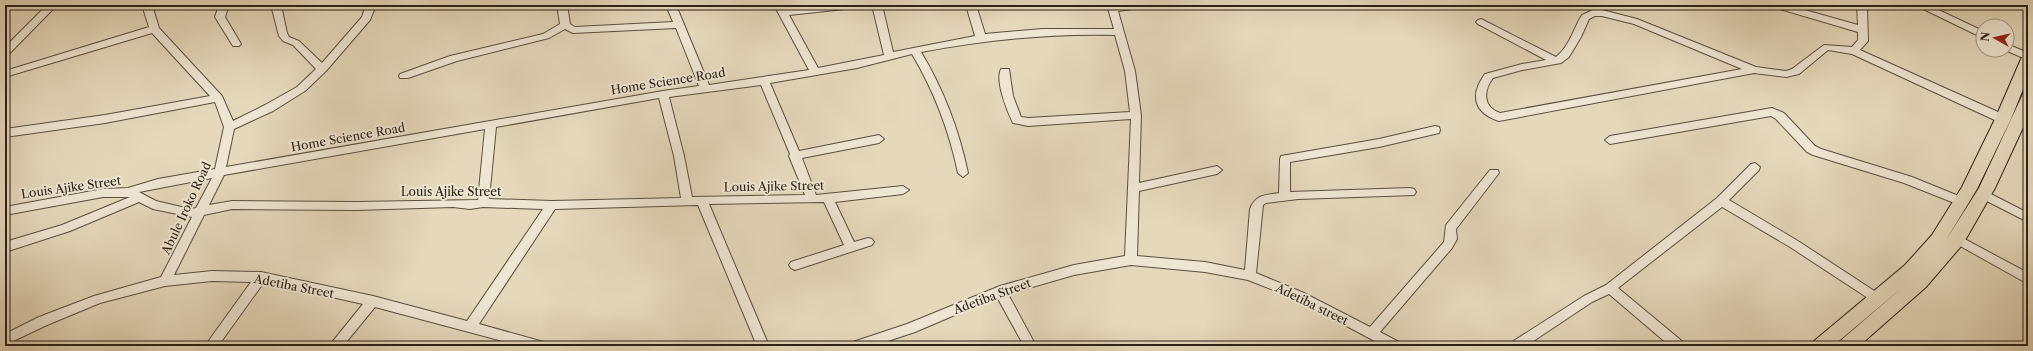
<svg xmlns="http://www.w3.org/2000/svg" width="2033" height="351" font-family="'Libre Caslon Text',serif">
	<style>
		.lines { fill: none; stroke-linecap: round; stroke-linejoin: round }
		.minor-casing { stroke: #594f40; stroke-width: 2 }
		.highway-casing { stroke: #2a2117; stroke-width: 2 }
		.minor { fill: #eee6d3; fill-rule: evenodd }
		.highway { fill: #e5d8bb; fill-rule: evenodd }
		.labels { text-anchor: middle; dominant-baseline: central; stroke-width: 4; stroke-linejoin: round; paint-order: stroke }
		.street-label { font-size: 12px; fill: #2a2117; stroke: #eee6d3 }
	</style>
	<rect width="100%" height="100%" fill="#e5d8bb"/>
	<filter id="stains"><feTurbulence type="fractalNoise" baseFrequency=".005" numOctaves="4"/><feColorMatrix values="0 0 0 0 .2 0 0 0 0 .09 0 0 0 0 .02 0 0 0 .5 -.17"/></filter>
	<radialGradient id="worn" r=".72"><stop offset=".6" stop-color="#630" stop-opacity="0"/><stop offset="1" stop-color="#630" stop-opacity=".3"/></radialGradient>
	<g class="lines">
		<defs>
			<g id="minor">
				<path d="M47 5H57L8 55 5 56V47Z"/>
				<path d="M142 5H152L159 28 222 96 233 121 265 105 297 87 316 69 293 45 283 41 279 36 271 5H281L287 33 289 37 299 41 322 63 362 17 366 5H376L370 20 326 71 305 91 273 111 234 129 226 167 663 91 699 86 676 28 573 33 565 29 549 38 457 61 408 78H400L399 76 400 74 450 56 543 34 560 24 557 5H567L570 24 575 27 673 22 666 5H676L709 85 809 70 774 5H784L786 10 828 5H859L854 8 789 15 818 68 884 55 872 5H882L893 52 975 36 966 5H976L985 34 1042 29H1114L1107 5H1144L1139 8 1118 11 1135 71 1141 115 1139 183 1217 166 1222 170 1217 174 1139 191 1137 256 1205 262 1245 270 1250 209C1255 195 1265 195 1279 193L1280 159 1281 156 1379 139 1435 126 1439 127 1440 130 1439 133 1379 147 1290 162V192L1410 188 1414 189 1416 192 1414 195 1298 199 1266 203 1263 205 1256 273 1304 293 1370 327 1444 242 1446 225 1490 170H1498L1499 173 1456 229 1457 239 1452 248 1380 332 1399 342 1401 346H1384L1296 299 1248 280 1205 272 1131 265 1074 275 1008 294 1036 346H1024L997 297 915 332 873 346H851L853 342 907 324 1000 286 1074 265 1125 256 1131 119 1028 126 1013 123C1007 111 995 81 1001 69H1009L1013 96 1021 117 1028 118 1130 112 1125 71 1115 35C1049 33 986 40 921 52 944 90 959 130 968 173L963 177 958 173C949 130 934 91 912 54L857 68 770 83 799 151 879 135 884 139 879 143 802 158 816 195 903 186 909 190 903 194 835 202 854 242 868 238 872 239 874 242 872 245 795 270 791 268 789 265 791 262 844 245 824 202 709 204 769 346H757L698 205 555 209 479 324 540 341 544 342 546 346H521L375 307 343 346H329L363 304 264 282 218 346H205L251 282 212 281 165 286 100 303 47 325 5 345V334L39 317 94 296 161 277 192 217 153 209 139 202 70 231 5 252V242L62 225 130 197H103L5 215V207L103 189 128 188 158 179 215 169 224 127 215 102 105 123 5 137V129L105 115 210 96 152 33 5 77V71L149 27ZM761 85 790 154 789 156 805 195 692 197 684 156 669 97ZM659 98 674 156 681 198 552 201 489 199 496 127ZM485 129 478 200 356 202 232 201 209 205 224 175ZM212 178 196 208 190 209 156 201 139 192ZM453 207 470 209 483 207 543 209 467 321 373 296 261 272 212 271 174 275 204 215 232 209 356 210Z"/>
				<path d="M219 5H229L225 17 241 44 239 46H233L215 17Z"/>
				<path d="M443 5H458L456 7 443 9Z"/>
				<path d="M1771 5H1787L1858 25 1857 5H1867L1868 41 1860 50 2007 116 2008 119 2003 123 1999 122 1852 54 1828 50 1799 74 1786 77 1754 73 1499 121C1473 113 1470 94 1485 74L1522 64 1546 60 1478 24 1476 22 1478 20 1481 19 1556 57C1570 46 1573 29 1582 15L1593 10H1602L1637 19 1756 67 1786 71 1792 69 1824 45 1852 47 1858 40V32L1773 7ZM1595 16H1602L1634 24 1742 69 1500 113C1483 107 1483 91 1493 78L1522 70 1561 63 1569 57 1581 37 1589 19Z"/>
				<path d="M1915 5H1928L1983 31V38Z"/>
				<path d="M2007 44 2028 53V60L2005 50H2007Z"/>
				<path d="M1772 108 1784 113 1815 146 1821 149 1912 177 1966 199 1968 202 1966 205 1962 206 1904 183 1813 155 1807 152 1776 119 1771 116 1610 144 1605 140 1610 136Z"/>
				<path d="M1755 163 1760 167 1759 170 1729 200 1798 241 1882 296 1884 299 1882 302 1878 304 1874 302 1790 247 1722 207 1618 288 1683 342 1685 346H1670L1609 294 1592 302 1526 346H1510L1512 342 1584 296 1606 285 1717 198 1751 164Z"/>
				<path d="M1983 190 2028 213V222L1979 197 1977 194 1979 191Z"/>
				<path d="M1957 235 2028 273V284L1953 242 1951 239 1953 236Z"/>
			</g>
			<path id="highway" d="M2028 54V77L2011 119 1977 189 1946 240 1979 188 2021 98 2023 94 2028 93V116L2020 134 1995 188 1963 244 1926 287 1859 346H1837L1840 341 1904 286 1833 346H1811L1814 341 1905 265 1932 235 1962 187 1995 119 2021 59 2023 56Z"/>
		</defs>
		<use href="#minor" class="minor-casing"/>
		<use href="#highway" class="highway-casing"/>
		<use href="#minor" class="minor"/>
		<use href="#highway" class="highway"/>
	</g>
	<g class="labels">
		<g class="street-label">
			<text transform="translate(668 81) rotate(-9)">Home Science Road</text>
			<text transform="translate(348 137) rotate(-10)">Home Science Road</text>
			<text transform="translate(774 186) rotate(-1)">Louis Ajike Street</text>
			<text transform="translate(71 187) rotate(-8)">Louis Ajike Street</text>
			<text x="451" y="191">Louis Ajike Street</text>
			<text transform="translate(186 208) rotate(-65)">Abule Iroko Road</text>
			<text transform="translate(294 286) rotate(11)">Adetiba Street</text>
			<text transform="translate(992 296) rotate(-20)">Adetiba Street</text>
			<text transform="translate(1312 304) rotate(26)">Adetiba street</text>
		</g>
	</g>
	<rect width="2033" height="351" fill="none" stroke="#e5d8bb" stroke-width="20"/>
	<rect x="6" y="6" width="2021" height="339" fill="none" stroke="#2a2117" stroke-width="2"/>
	<rect x="10" y="10" width="2013" height="331" fill="none" stroke="#2a2117"/>
	<g transform="translate(1995 38) rotate(278)"><circle r="19" fill="#eee6d3" stroke="#a09788"/>
	<path d="M0-3L7 15L0 10L-7 15Z" fill="#8f2418"/>
	<text y="-6" font-size="11" font-weight="bold" text-anchor="middle" fill="#2a2117">N</text>
	</g>
	<rect width="100%" height="100%" filter="url(#stains)"/>
	<rect width="100%" height="100%" fill="url(#worn)"/>
</svg>
